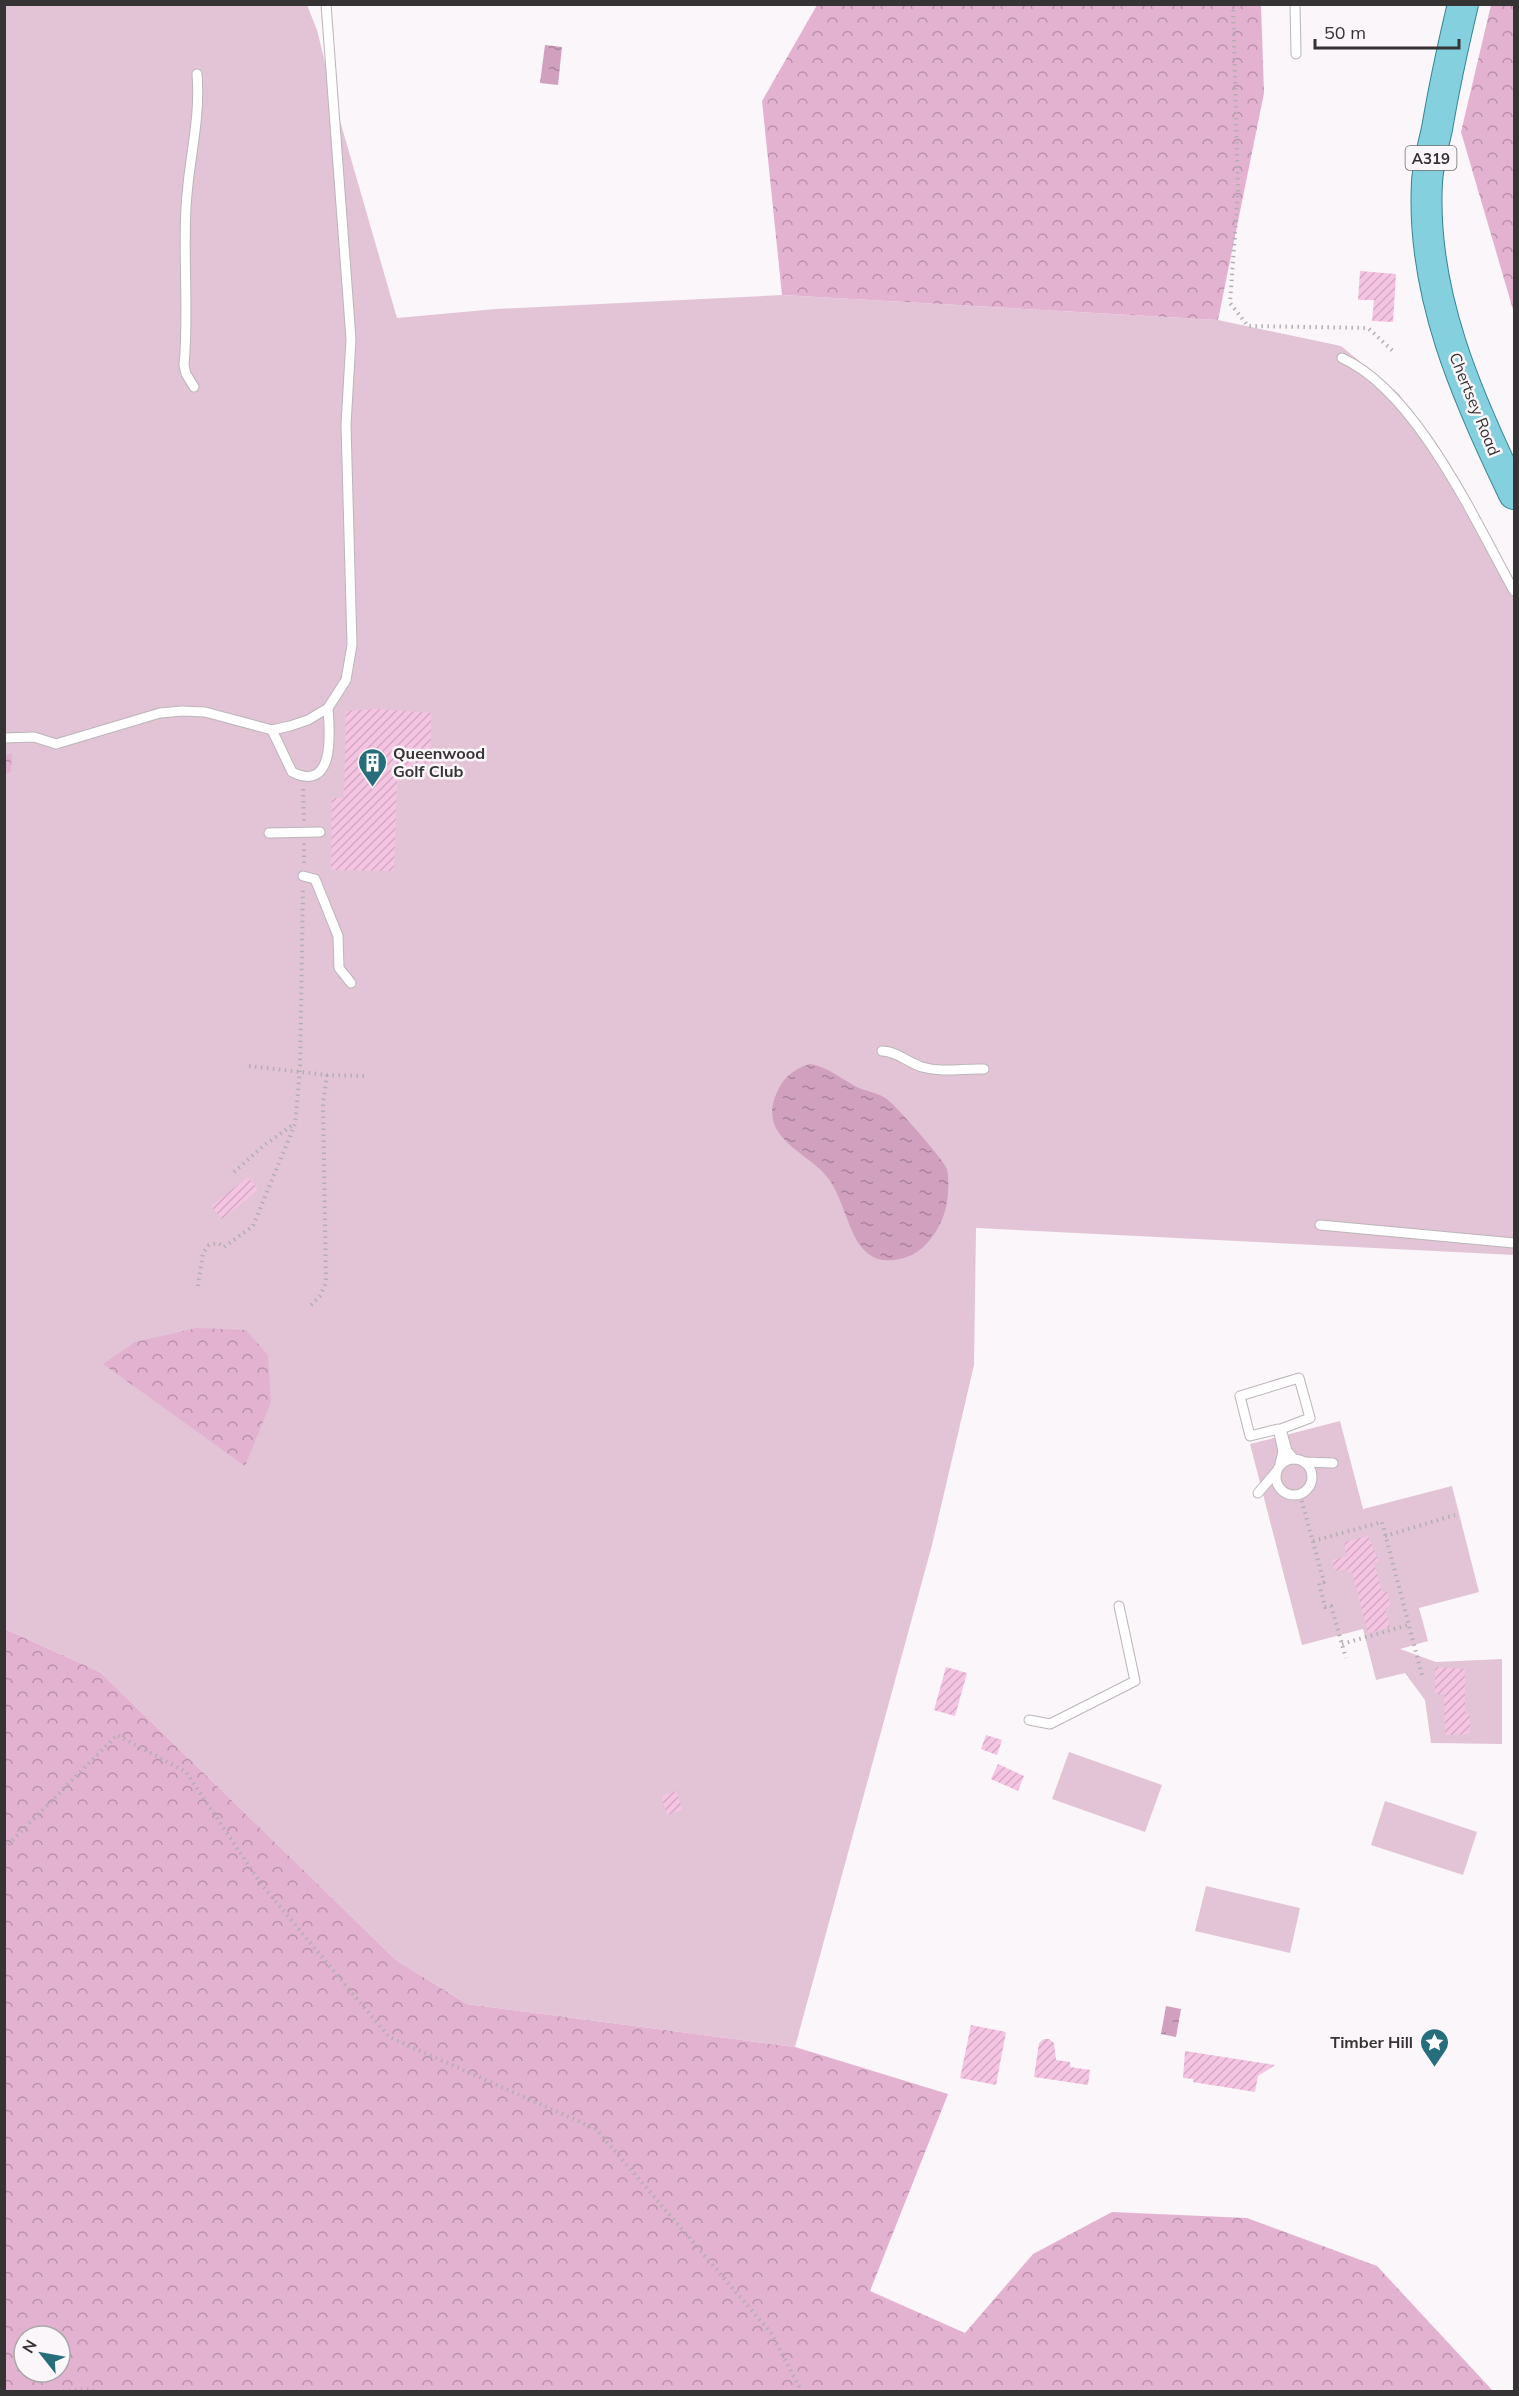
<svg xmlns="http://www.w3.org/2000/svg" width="1519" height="2396" font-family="Mulish,sans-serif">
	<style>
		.green { fill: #e2c4d6 }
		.forest { fill: url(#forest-crowns); fill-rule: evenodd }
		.water { fill: url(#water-ripples) }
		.building { fill: url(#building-hatch) }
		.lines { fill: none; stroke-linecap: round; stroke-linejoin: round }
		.lane-casing { stroke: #bbb5b9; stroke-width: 11 }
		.primary-casing { stroke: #348594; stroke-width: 32 }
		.path { stroke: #b3afb1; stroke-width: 4; stroke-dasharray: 1.5 4.5; stroke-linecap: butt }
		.lane { stroke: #fff; stroke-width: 9 }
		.primary { stroke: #85d0de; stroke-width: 30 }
		.labels { text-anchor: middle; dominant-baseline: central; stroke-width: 5; stroke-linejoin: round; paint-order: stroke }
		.shield { fill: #fbf6f9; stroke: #706e6f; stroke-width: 1.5 }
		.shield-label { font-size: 15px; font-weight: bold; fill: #353334 }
		.street-label { font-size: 16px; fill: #353334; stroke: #fbf6f9 }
		.poi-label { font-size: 16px; font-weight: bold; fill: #353334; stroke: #fbf6f9; text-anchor: start }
	</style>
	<defs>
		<pattern id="forest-crowns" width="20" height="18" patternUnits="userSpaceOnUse" patternTransform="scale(1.5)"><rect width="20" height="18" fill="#e3b2d1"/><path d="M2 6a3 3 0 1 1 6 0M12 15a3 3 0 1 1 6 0" fill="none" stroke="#b991aa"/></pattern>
		<pattern id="water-ripples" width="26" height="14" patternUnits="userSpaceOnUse" patternTransform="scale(1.5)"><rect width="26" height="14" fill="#d0a0be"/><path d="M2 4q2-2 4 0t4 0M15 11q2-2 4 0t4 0" fill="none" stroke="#aa839b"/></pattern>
		<pattern id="building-hatch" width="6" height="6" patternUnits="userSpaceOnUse" patternTransform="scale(1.5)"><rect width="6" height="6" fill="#f6c4e3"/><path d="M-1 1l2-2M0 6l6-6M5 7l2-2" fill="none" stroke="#d4a9c3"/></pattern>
	</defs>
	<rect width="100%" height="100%" fill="#fbf6f9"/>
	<g class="green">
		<path d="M5 5H307L317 30 336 107 397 318 496 309 782 295 1218 320 1341 346 1399 394 1497 550 1514 583V1255L976 1228 974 1365 932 1545 795 2047 467 2004 396 1960 100 1672 5 1629Z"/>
		<path d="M1340 1421 1363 1509 1452 1486 1479 1592 1419 1608 1428 1641 1400 1649 1436 1662 1502 1659V1744L1431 1743 1425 1700 1405 1673 1376 1680 1363 1629 1302 1645 1250 1444Z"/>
		<path d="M1069 1752 1162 1785 1145 1832 1052 1799Z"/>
		<path d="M1385 1801 1477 1832 1463 1875 1371 1845Z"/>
		<path d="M1206 1886 1300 1908 1290 1953 1195 1931Z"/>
	</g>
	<g class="forest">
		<path d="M817 5H1261L1264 93 1218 320 782 295 762 101Z"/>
		<path d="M1491 5H1514V313L1461 132Z"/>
		<path d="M12 753 11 772 5 774V755Z"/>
		<path d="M197 1328 246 1330 268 1355 271 1402 245 1466 103 1364 135 1342Z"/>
		<path d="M5 1629 100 1672 396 1960 467 2004 795 2047 948 2094 870 2291 965 2333 1033 2254 1112 2212 1247 2218 1377 2266 1493 2391H5ZM24 2336H60V2372H24Z"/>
	</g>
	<g class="water">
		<path d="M545 45 562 47 558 85 540 83Z"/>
		<path d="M810 1064C829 1067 842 1080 859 1088 868 1092 880 1093 888 1100 896 1106 945 1161 947 1169 950 1185 948 1207 941 1222 934 1237 922 1252 907 1257 849 1276 852 1209 828 1178 808 1151 753 1138 779 1088 785 1076 796 1068 810 1064Z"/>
		<path d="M1166 2006 1181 2009 1176 2037 1161 2034Z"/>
	</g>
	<g class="building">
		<path d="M1360 271 1396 274 1393 322 1372 321 1374 300H1358Z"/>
		<path d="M377 709 431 713 430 776H397L394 871 331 870 332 798H344L346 711Z"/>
		<path d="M248 1177 258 1190 222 1219 211 1206Z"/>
		<path d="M1368 1536 1379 1562 1374 1563 1382 1592 1387 1591 1391 1606 1385 1608 1390 1627 1368 1633 1352 1572 1348 1573 1347 1569 1335 1571 1332 1560 1347 1556 1344 1542Z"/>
		<path d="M946 1667 967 1673 955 1716 934 1710Z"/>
		<path d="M1435 1667 1465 1669V1714H1470V1734L1445 1735 1444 1694H1435Z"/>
		<path d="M986 1735 1002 1740 997 1755 981 1749Z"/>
		<path d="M998 1764 1024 1776 1018 1791 991 1779Z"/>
		<path d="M676 1791 683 1810 667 1815 661 1796Z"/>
		<path d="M971 2025 1006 2032 996 2085 960 2078Z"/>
		<path d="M1044 2039H1049L1054 2043 1056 2060 1070 2062V2067L1090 2070 1088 2085 1034 2077 1039 2043Z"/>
		<path d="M1185 2051 1275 2065 1258 2076 1255 2092 1193 2082V2079L1183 2078Z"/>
	</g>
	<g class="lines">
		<defs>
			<g id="lane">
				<path d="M1295 4 1296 54"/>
				<path d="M1342 358C1417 392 1475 521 1514 591"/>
				<path d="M194 387 186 374 184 365C189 313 183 260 186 208 188 162 201 120 197 74"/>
				<path d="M272 730 292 772C335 793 330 733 328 708"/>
				<path d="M4 738 34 737 56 744 160 713 182 711 205 712 272 730 290 726 308 720 328 708 346 680 352 645 346 425 351 339 326 4"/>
				<path d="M269 833 320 832"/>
				<path d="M303 876 315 879 338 936 339 968 351 983"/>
				<path d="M882 1051C897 1051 908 1063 922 1067 942 1073 963 1068 984 1069"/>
				<path d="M1320 1225 1514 1243"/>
				<circle cx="1294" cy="1477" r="18"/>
				<path d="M1304 1462 1333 1463"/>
				<path d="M1280 1464 1283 1451 1278 1429 1250 1436 1240 1396 1299 1378 1310 1418 1281 1429 1287 1451 1294 1459"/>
				<path d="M1258 1493 1276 1472"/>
				<path d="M1029 1720 1050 1724 1135 1681 1119 1606"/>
			</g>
			<path id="primary" d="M1463 4C1453 46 1444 87 1437 129 1433 146 1428 165 1427 182 1421 293 1467 397 1514 494"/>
		</defs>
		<use href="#lane" class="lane-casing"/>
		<use href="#primary" class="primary-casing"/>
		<g class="path">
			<path d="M1233 4 1238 190 1230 303 1248 326 1368 328 1394 352"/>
			<path d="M303 789 304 821"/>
			<path d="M304 863V843"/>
			<path d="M249 1066 327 1075 366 1076"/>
			<path d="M234 1172 263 1146 294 1124"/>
			<path d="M198 1286 203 1253 209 1245 218 1243 224 1247 253 1226 295 1124 300 1070 303 888"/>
			<path d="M311 1305 320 1296 326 1283 323 1103 327 1075"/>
			<path d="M1300 1495 1324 1582 1319 1583 1325 1607 1331 1606 1346 1658"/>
			<path d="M1385 1536 1455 1515"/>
			<path d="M1313 1541 1382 1522 1423 1679"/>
			<path d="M1342 1644 1408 1625"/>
			<path d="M4 1849 117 1735 186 1772 261 1884 389 2037 596 2129 771 2333 802 2392"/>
			<path d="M51 2392 89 2389 97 2392"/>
		</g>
		<use href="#lane" class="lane"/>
		<use href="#primary" class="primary"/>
	</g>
	<defs>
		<symbol id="building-pin" viewBox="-11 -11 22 30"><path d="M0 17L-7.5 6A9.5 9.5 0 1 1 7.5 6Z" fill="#276e7c" stroke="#fbf6f9"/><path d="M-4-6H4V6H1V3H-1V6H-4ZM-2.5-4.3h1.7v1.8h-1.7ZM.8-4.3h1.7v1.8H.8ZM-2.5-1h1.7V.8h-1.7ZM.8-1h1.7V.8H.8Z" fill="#fff"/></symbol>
		<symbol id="sight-pin" viewBox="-11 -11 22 30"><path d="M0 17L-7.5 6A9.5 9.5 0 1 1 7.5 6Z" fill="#276e7c" stroke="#fbf6f9"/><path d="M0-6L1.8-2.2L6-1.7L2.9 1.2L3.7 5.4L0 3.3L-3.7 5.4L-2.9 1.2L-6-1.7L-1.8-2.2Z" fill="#fff"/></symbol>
	</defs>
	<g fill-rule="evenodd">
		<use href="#building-pin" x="356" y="746" width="33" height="45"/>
		<use href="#sight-pin" x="1418" y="2026" width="33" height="45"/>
	</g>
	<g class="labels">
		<rect class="shield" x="1405.5" y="146" width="51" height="24" rx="4.5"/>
		<g class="shield-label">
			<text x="1431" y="158">A319</text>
		</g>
		<g class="street-label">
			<text transform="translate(1475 404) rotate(68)">Chertsey Road</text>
		</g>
		<g class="poi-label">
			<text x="393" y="753">Queenwood<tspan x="393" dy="18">Golf Club</tspan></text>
			<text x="1413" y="2042" text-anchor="end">Timber Hill</text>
		</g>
	</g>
	<rect width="1519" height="2396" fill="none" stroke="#353334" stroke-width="12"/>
	<g transform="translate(42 2354) rotate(301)"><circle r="28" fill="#fbf6f9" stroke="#aca8aa" stroke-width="1.5"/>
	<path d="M0-4.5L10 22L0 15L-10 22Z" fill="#276e7c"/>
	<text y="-9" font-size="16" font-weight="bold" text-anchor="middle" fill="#353334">N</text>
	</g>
	<path d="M1315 39v9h144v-9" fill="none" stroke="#353334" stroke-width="3"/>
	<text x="1324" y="39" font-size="18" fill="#353334" stroke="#fbf6f9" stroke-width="4.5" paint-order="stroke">50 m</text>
</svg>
